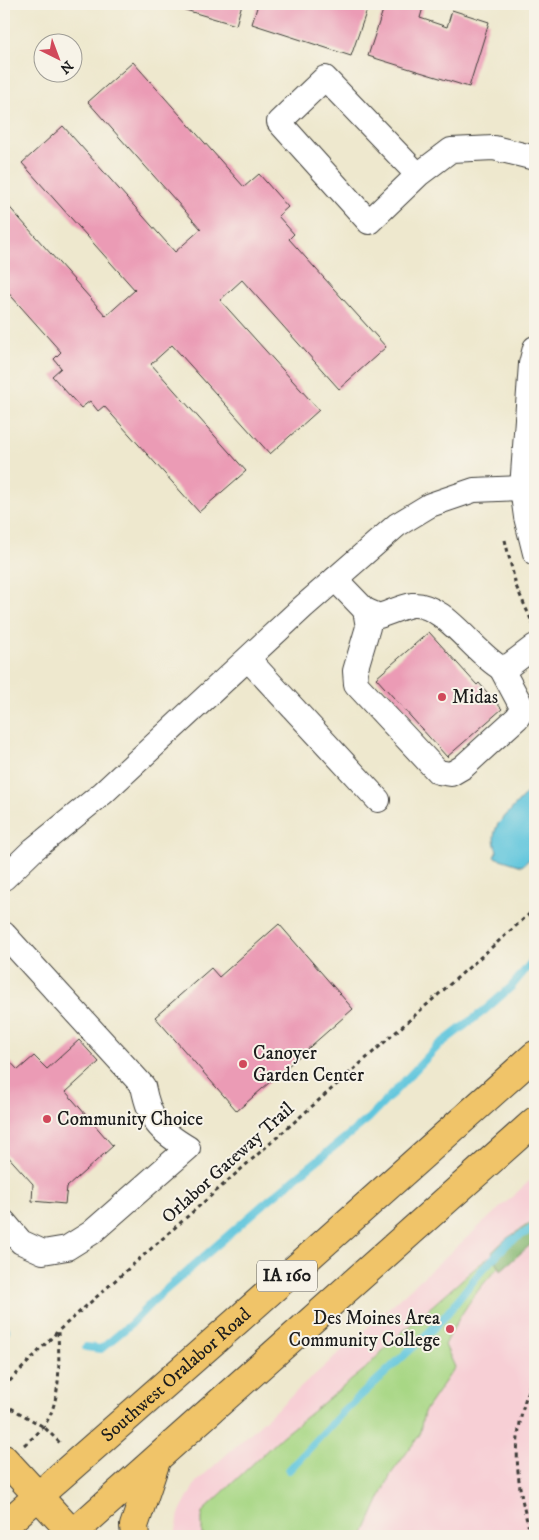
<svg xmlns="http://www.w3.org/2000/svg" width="539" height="1540" font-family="'IM FELL DW Pica',serif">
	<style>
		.built { fill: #f7cfd5 }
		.green { fill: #a8d785; stroke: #627a50 }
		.forest { fill: #86b872; stroke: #516a47 }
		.water { fill: #60c6dd; stroke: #3e717c }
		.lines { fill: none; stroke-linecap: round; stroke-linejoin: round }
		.stream { stroke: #60c6dd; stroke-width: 8 }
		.building { fill: #eb9bb5 }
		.minor-casing { stroke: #3c3b37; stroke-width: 26 }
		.major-casing { stroke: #3c3b37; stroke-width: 30 }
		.path { stroke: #3c3b37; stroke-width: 3; stroke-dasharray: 4 4; stroke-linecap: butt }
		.minor { stroke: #fff; stroke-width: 24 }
		.major { stroke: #f0c469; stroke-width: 28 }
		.poi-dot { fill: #d1495b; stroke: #f7f3e8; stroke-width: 2 }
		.labels { text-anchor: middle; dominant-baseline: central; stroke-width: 4; stroke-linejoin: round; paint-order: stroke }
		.shield { fill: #f7f3e8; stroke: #5e5c59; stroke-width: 1 }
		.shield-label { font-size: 18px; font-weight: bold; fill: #1c1c1c }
		.poi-label { font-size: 19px; fill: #1c1c1c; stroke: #f7f3e8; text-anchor: start }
		.street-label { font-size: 19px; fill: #1c1c1c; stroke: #f7f3e8 }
	</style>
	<rect width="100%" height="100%" fill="#f7f3e8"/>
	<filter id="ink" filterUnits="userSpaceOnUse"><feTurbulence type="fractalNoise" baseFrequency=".02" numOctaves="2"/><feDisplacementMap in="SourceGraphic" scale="10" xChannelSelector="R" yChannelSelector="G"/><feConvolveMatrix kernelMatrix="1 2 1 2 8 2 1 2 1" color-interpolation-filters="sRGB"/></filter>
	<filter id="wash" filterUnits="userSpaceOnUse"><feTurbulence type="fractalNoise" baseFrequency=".0096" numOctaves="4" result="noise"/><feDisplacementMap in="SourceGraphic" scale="20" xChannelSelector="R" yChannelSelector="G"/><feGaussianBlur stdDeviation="1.12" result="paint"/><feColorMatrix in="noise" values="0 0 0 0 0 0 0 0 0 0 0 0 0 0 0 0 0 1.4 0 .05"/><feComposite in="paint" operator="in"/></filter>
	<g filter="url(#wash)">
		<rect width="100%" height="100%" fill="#eee8ce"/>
		<path class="built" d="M535 1176V1536H175L179 1514 196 1482Z"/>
		<path class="green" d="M499 1255 498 1268C475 1291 459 1316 445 1345L455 1367 424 1412 419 1436 391 1474 363 1536H202V1512L281 1437 365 1369 392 1341 474 1269 489 1257Z"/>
		<path class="forest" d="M535 1220V1241L501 1270 492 1252 506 1239Z"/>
		<path class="water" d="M535 784V854L522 866 494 857 497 851C493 841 493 834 498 824Z"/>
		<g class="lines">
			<g class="stream">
				<path d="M4 1330H6"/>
				<path d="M86 1347 101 1349 131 1324 153 1301 265 1203 368 1119 439 1045 485 1010 511 987 535 958"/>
				<path d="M289 1470 342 1413 441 1321 481 1271 509 1242 535 1227"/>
			</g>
		</g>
		<g id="blocks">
			<g class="building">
				<path d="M165 4H242L236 25Z"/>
				<path d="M258 4H369L351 56 252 24Z"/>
				<path d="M385 4H424L420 18 447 27 452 10 489 22 469 87 368 56Z"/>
				<path d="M133 62 244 187 259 174 288 207 278 216 294 234 289 239 386 347 339 389 242 280 220 300 319 410 270 454 172 345 151 364 246 471 199 512 104 406 98 411 90 401 81 408 52 376 61 368 54 359 61 352 4 288V201L106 316 135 290 22 163 63 126 175 252 201 229 88 102Z"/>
				<path d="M429 632 477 685 479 683 502 709 447 757 376 678Z"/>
				<path d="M279 924 353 1009 237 1111 155 1017 211 968 219 977Z"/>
				<path d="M79 1040 99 1062 66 1092 113 1146 67 1187 65 1204 32 1201 33 1184 4 1152V1055L18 1070 34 1056 47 1069Z"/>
			</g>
		</g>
	</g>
	<g filter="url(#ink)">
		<use href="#blocks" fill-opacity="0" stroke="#3c3b37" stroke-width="1"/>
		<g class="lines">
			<defs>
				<g id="minor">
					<path d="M418 175 325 78 279 122 369 222 418 175 451 150 494 148 535 158"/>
					<path d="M535 348 531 364 522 488 526 517 535 553"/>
					<path d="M335 579 365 610 379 616C389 613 401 607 412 605 443 602 474 653 501 668L510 665 535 646"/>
					<path d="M365 610 368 627 355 671 356 684 438 772 451 774 463 767 517 718 523 709 501 668"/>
					<path d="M248 659 378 800"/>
					<path d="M4 878 34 849 103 793 303 607 397 525 430 505 474 490 522 488"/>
					<path d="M4 934 143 1086C150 1121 158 1130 188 1148L91 1233 67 1248 43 1252 21 1242 4 1222"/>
				</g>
				<g id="major">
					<path d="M4 1459 75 1536"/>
					<path id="s1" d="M4 1526 237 1321 535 1055"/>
					<path d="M70 1536 535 1121"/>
					<path d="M135 1536 134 1526 155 1464"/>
				</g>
			</defs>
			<use href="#minor" class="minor-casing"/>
			<use href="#major" class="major-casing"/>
			<g class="path">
				<path d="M505 540 516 586 533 624"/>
				<path d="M4 1387 58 1331 535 909"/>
				<path d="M4 1404 44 1427 60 1443"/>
				<path d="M24 1445C31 1439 39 1433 44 1426 62 1400 59 1362 58 1332"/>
				<path d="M531 1536C513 1471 511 1434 535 1370"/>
			</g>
			<use href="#minor" class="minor"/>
			<use href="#major" class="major"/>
		</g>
	</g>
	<g class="poi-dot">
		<circle cx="442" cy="697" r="5"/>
		<circle cx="243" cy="1064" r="5"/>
		<circle cx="47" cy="1119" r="5"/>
		<circle cx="450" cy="1329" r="5"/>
	</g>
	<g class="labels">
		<rect class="shield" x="257" y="1260.5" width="60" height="31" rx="4"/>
		<g class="shield-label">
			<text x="287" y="1276">IA 160</text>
		</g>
		<g class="poi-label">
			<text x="452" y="697">Midas</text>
			<text x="253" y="1053">Canoyer<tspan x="253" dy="22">Garden Center</tspan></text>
			<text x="57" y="1119">Community Choice</text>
			<text x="440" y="1318" text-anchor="end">Des Moines Area<tspan x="440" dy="22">Community College</tspan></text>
		</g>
		<g class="street-label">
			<text transform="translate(228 1163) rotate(-42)">Orlabor Gateway Trail</text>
			<text stroke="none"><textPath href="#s1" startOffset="229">Southwest Oralabor Road</textPath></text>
		</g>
	</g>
	<rect width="539" height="1540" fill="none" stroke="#f7f3e8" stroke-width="20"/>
	<g transform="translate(58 58) rotate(138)"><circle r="24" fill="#f7f3e8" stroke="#9f9d96"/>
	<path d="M0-4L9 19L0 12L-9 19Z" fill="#d1495b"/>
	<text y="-8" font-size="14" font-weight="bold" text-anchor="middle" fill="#1c1c1c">N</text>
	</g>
</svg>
